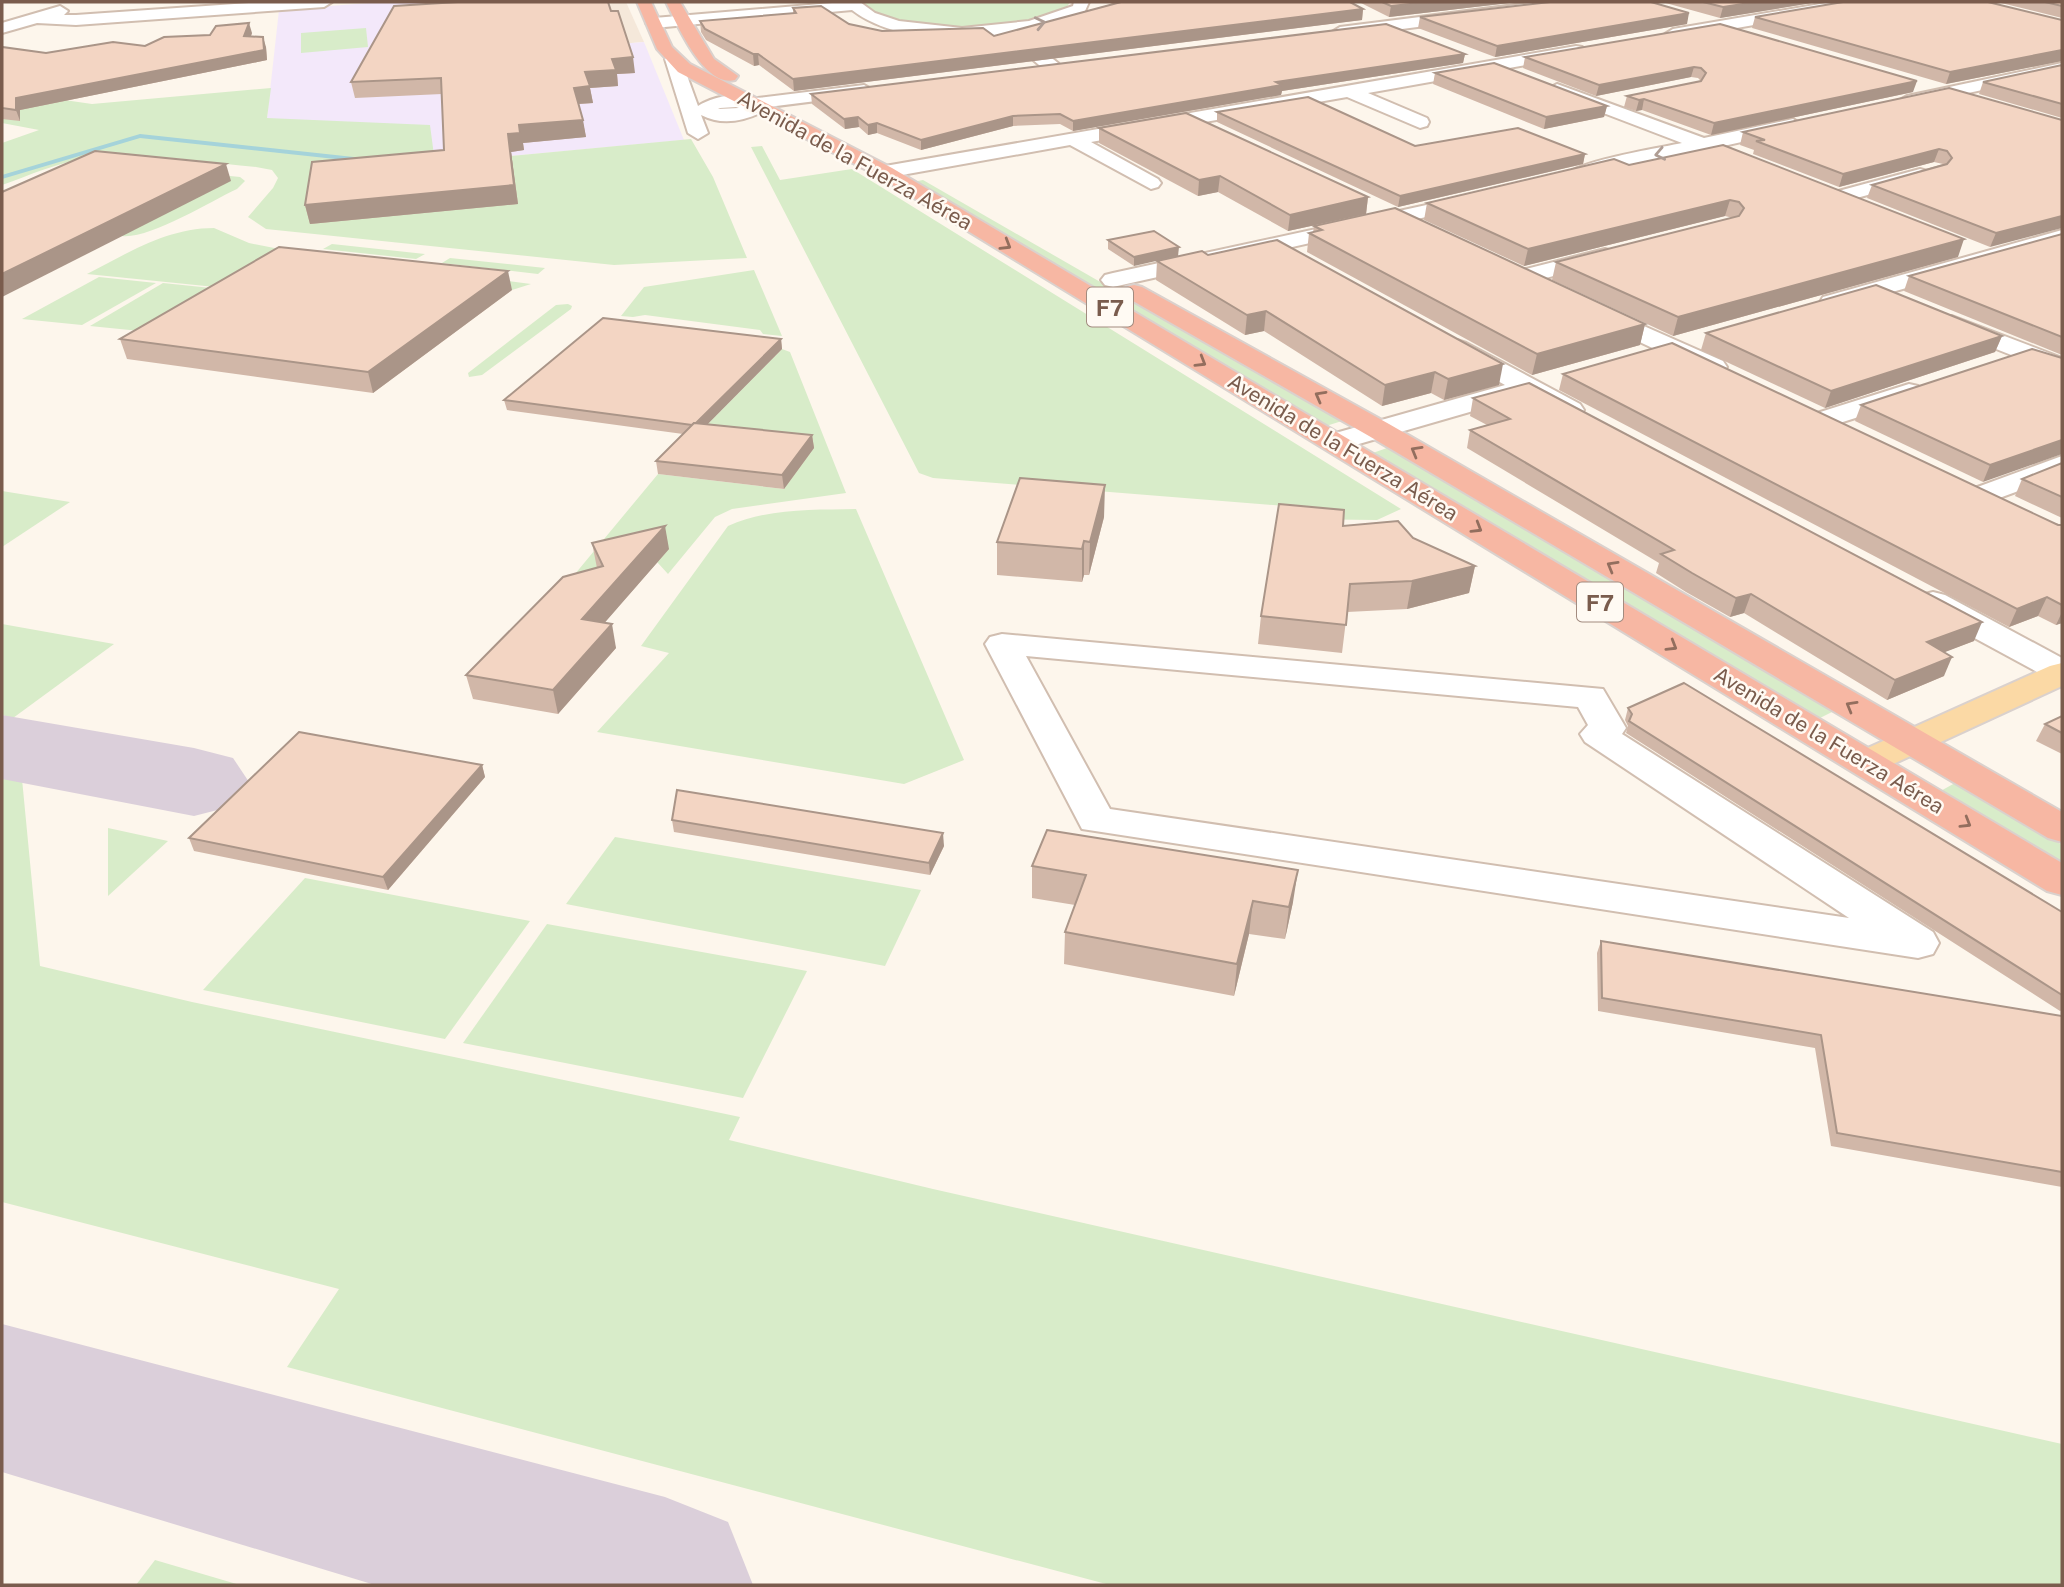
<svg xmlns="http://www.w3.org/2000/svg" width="2064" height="1587" font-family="'Public Sans',sans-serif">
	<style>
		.residential { fill: #f5e8da }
		.education { fill: #f3e8fa }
		.green { fill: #d8ecc9 }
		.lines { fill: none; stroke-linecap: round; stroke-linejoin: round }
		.stream { fill: #a5d3da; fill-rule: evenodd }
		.taxiway { fill: #dbcfda; fill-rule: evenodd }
		.minor-casing { stroke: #d1beb0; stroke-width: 4 }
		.major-casing { stroke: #dad1cd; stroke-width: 4 }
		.highway-casing { stroke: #dad1cd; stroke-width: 4 }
		.minor { fill: #fff; fill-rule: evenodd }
		.major { fill: #fbd9a5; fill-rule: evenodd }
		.highway { fill: #f7b7a3; fill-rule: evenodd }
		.wall { fill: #d1b7a8 }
		.shaded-wall { fill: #aa9588 }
		.building { fill: #f3d5c3; stroke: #aa9588; stroke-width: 2 }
		.oneway { stroke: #af9d94 }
		.oneway2 { stroke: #936e5e }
		.labels { text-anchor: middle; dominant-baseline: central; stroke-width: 5; stroke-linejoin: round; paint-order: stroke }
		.far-street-label { font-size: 21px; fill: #7a5c4d; stroke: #fffaf3 }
		.shield { fill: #fffaf3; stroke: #a28b7f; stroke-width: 2 }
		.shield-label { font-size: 23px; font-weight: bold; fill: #7a5c4d }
	</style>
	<rect width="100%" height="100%" fill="#fdf6ec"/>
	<path class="residential" d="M567 2H626L644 42 581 47Z"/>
	<path class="education" d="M381 2H567L581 47 644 42 684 140 435 163 267 118 279 10Z"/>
	<g class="green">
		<path d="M861 2H1070L1065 10C1052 14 1038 20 1024 23 984 30 890 34 861 2Z"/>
		<path d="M366 28 368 47 301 53V33Z"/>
		<path d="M271 88 267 118 430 125 435 163 691 139 713 177 747 258 614 265 266 229 248 217 273 188 278 178 272 170 256 167C202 162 143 151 89 158 59 162 30 175 2 185V143L39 130 2 123V91L92 104Z"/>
		<path d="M762 146 780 180 852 169 1401 509 1377 520 1290 519 1285 506 933 478 919 473 751 147Z"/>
		<path d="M111 164 240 177 245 181 237 189C209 202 150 239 122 236Z"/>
		<path d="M923 180 1342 421 1326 426 912 182Z"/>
		<path d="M214 228 249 243 320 257 531 284 512 290H245L87 274C128 253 167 228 214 228Z"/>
		<path d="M332 244 425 254 416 259 323 249Z"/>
		<path d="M450 258 545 268 538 274 442 263Z"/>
		<path d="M754 270 782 336 763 334 760 330 645 315 633 317 621 316 644 287Z"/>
		<path d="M99 277 156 283 82 325 22 319Z"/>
		<path d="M163 283 221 289 150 332 90 326Z"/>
		<path d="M568 304 572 306 571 309 482 375 469 377 468 373 556 305Z"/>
		<path d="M782 349 790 352 846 493 732 509 715 517 668 574 647 551 597 566 602 582 575 574 658 474 784 489 813 448 696 436Z"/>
		<path d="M1387 448 1836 710 1818 719 1370 454Z"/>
		<path d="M2 491 70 502 2 547Z"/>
		<path d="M856 509 964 760 904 784 597 732 669 653 641 646 728 526C769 508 812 510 856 509Z"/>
		<path d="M2 624 114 644 13 718 2 715Z"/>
		<path d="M2 775 22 779 40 966 192 1002 740 1117 729 1140 933 1189 2062 1444V1585H1110L287 1367 339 1289 2 1202Z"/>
		<path d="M1955 783 2062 845V869L1937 793Z"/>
		<path d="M108 828 168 841 108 896Z"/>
		<path d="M615 837 921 890 885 966 566 904Z"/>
		<path d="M305 878 530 921 445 1039 203 990Z"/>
		<path d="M547 924 807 971 743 1098 463 1043Z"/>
		<path d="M155 1560 240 1585H136Z"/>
	</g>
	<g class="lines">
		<path class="stream" d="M140 134 363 158 366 160 363 162 140 138 2 179V175Z"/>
		<g class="taxiway">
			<path d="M2 715 194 748 233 758 249 782 233 806 194 816 2 779Z"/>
			<path d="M2 1324 665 1497 728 1522 753 1585H375L2 1472Z"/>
		</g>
		<defs>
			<g id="minor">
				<path d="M264 2H332L324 7 76 25 37 23 2 33V23L60 6 68 11 64 15H76Z"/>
				<path d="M844 2H860L875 13 899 21 962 28 1029 21 1073 6 1074 2H1089L1085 11 1064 21 1019 32 1058 63 1061 67 1052 72 1046 71 1003 34C956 42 891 40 852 10L654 28 646 23 654 18Z"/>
				<path d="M1539 2H1581L1573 7 1340 37 1332 32 1340 27Z"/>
				<path d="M1832 2H1865L1857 7 1673 39 1665 34 1673 29Z"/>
				<path d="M1576 46 1582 47 1584 51 1582 55 1368 93 1427 118 1429 122 1427 126 1420 128 1347 97 1091 142 1158 179 1161 183 1158 187 1151 189 1070 145 885 178 878 176 875 172 878 168 885 166Z"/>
				<path d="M673 54 681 59 698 106C712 97 733 92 749 99L864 85 873 90 864 95 761 108 760 113C741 122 720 125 701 115L708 133 698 139 688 133 665 59ZM736 107 739 108 718 109 720 108Z"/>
				<path d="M2062 63V73L1907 106 1898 101 1907 96Z"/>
				<path d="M1557 84 1704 138 1793 119 1802 125 1800 129 1606 172 1573 183 1566 181 1563 177C1575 161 1659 148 1682 143L1551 93 1548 89Z"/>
				<path d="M1920 169 1927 171 1930 175 1927 179 1838 203 1831 201 1828 197 1831 193Z"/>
				<path d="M1477 194 1484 196 1488 200 1484 204 1113 287 1105 285 1101 280 1105 275 1113 273Z"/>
				<path d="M2062 230V244L1832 309 1823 307 1820 302 1823 297Z"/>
				<path d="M1605 249 1613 251 1616 256 1613 261 1522 284 1514 282 1510 277 1514 272Z"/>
				<path d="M1594 304 1723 361 1727 367 1723 373 1714 375 1705 373 1585 316 1582 311 1585 306Z"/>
				<path d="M1952 316 2062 358V375L1943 328 1940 323 1943 318Z"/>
				<path d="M1457 340 1466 343 1580 404 1584 410 1580 416 1570 418 1525 396 1345 448 1335 450 1325 448 1321 442 1325 436 1505 385 1448 353 1444 348 1448 343Z"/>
				<path d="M1909 384 1918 386 1922 392 1918 398 1824 428 1814 426 1810 420 1814 414Z"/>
				<path d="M2062 456V475L1983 504 1972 501 1968 495 1972 489Z"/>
				<path d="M1933 592 1945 595 2062 658V682L2050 679 1921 609 1917 602 1921 595Z"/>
				<path d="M1002 634 1603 689 1626 728 1622 734 1933 932 1939 943 1933 954 1918 958 1082 829 985 644 990 637ZM1026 656 1578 707 1588 725 1580 734 1585 742 1849 918 1110 809Z"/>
			</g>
			<path id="major" d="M2062 663V686L1878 771 1865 775 1852 771 1846 763 1852 755 2050 666Z"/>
			<g id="highway">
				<path d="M637 2H651L672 47 690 64 892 168 2062 863V895L2047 891 878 176 678 72 657 49Z"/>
				<path d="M666 2H680L714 59 738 76 735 80C704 88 677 24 666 2Z"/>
				<path d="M1134 285 1142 287 1389 424 2062 812V842L2048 838 1369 436 1126 297 1122 292 1126 287Z"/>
			</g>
		</defs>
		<use href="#minor" class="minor-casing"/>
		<use href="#major" class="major-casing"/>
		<use href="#highway" class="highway-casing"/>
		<use href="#minor" class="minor"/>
		<use href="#major" class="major"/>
		<use href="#highway" class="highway"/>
	</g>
	<g class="wall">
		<path d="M458 2 635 73 617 74 618 86 590 88 593 103 579 104 586 137 523 143 524 150 511 152 518 204 310 224 305 205 444 150 442 94 355 98 351 82Z"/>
		<path d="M1109 2H1350L1363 9 1362 20 794 91 759 65 754 66 706 40 701 32 700 21 793 14V8L849 24 882 31 994 36 1112 4Z"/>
		<path d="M1359 2H1518L1389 17Z"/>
		<path d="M1662 2H1818L1720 18Z"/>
		<path d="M1997 2H2062V18Z"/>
		<path d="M1420 17 1687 24 1495 57 1418 28Z"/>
		<path d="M1755 17 2062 20V61L1946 84 1752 28Z"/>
		<path d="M1720 24 1913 92 1711 135 1642 110 1636 111 1624 107 1627 96 1701 81 1698 78 1691 77 1596 96 1523 68 1525 57Z"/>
		<path d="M252 33 251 36 266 47 267 60 20 110V121L2 119V47L46 53 145 46Z"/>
		<path d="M1465 54 1463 63 1282 91 1281 95 1073 131 1060 124 1013 126 921 150 877 133 868 135 859 127 845 129 812 104 811 94Z"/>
		<path d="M2062 65V118L1979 94 1983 82Z"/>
		<path d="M1435 73 1607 106 1604 117 1544 129 1433 84Z"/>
		<path d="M1217 112 1415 146 1585 154 1583 164 1398 207 1217 122Z"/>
		<path d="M2062 120 1990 247 1867 198 1872 185 1943 164 1934 162 1839 187 1753 154 1754 150 1740 145 1743 132Z"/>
		<path d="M1099 128 1368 197 1366 214 1288 231 1218 192 1198 196 1099 143Z"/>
		<path d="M1629 165 1958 257 1673 336 1552 280 1556 262 1733 218 1725 216 1524 266 1424 220 1427 203Z"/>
		<path d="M1314 226 1645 324 1640 345 1532 375 1307 252 1309 233 1313 232Z"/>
		<path d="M1154 231 1134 266 1108 249V240Z"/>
		<path d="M2062 234V355L1904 291 1909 276Z"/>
		<path d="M1208 255 1499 385 1444 400 1431 393 1382 406 1264 331 1245 335 1156 280 1157 261Z"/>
		<path d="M512 290 373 393 127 359 120 339Z"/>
		<path d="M1706 333 2002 336 1995 352 1825 408 1701 350Z"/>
		<path d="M781 339 782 349 707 424 812 435 814 448 784 489 658 474 656 461 683 434 507 410 504 400Z"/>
		<path d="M2062 358 1983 482 1855 421 1861 405Z"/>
		<path d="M1563 374 2062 525V623L2056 625 2038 616 2009 627 1559 390Z"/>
		<path d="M1473 398 1974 641 1944 652V676L1887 700 1744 613 1730 617 1686 592 1656 573 1659 563 1467 448 1470 430 1487 425 1470 416Z"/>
		<path d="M2062 463V518L2015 496 2022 479Z"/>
		<path d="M1104 517 1089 575H1084L1082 582 997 575V542Z"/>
		<path d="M1343 526 1413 538 1475 566 1469 593 1407 609 1347 612 1342 653 1258 644 1261 616Z"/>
		<path d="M592 543 669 549 604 623 616 648 558 714 473 699 466 675 597 568Z"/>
		<path d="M1628 708 2062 912V1010L2060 1011 1626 733 1628 726 1625 720Z"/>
		<path d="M2062 716V754L2036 741 2045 724Z"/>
		<path d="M482 765 485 777 388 890 194 851 189 838Z"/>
		<path d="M672 820 944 846 930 875 674 832Z"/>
		<path d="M1032 866 1293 902 1285 939 1249 934 1234 996 1064 964 1065 932 1075 905 1032 898Z"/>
		<path d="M1601 941 2062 1016V1187L1831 1146 1815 1048 1598 1011 1597 953Z"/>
	</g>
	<g class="shaded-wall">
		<path d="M1429 2H1518L1389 17 1391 6Z"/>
		<path d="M1756 2H1818L1720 18 1723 7Z"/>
		<path d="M1363 9 1362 20 794 91 793 79Z"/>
		<path d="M1689 13 1687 24 1495 57 1497 46Z"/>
		<path d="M249 23 252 33 247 46 244 36Z"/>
		<path d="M263 37 266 47 267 60 20 110V121L16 110V98Z"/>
		<path d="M2062 50V61L1946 84 1950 72Z"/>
		<path d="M753 54H758L759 65 754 66Z"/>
		<path d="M1465 54 1463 63 1282 91 1281 95 1073 131V121L1276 82Z"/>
		<path d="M633 57 635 73 617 74 618 86 590 88 593 103 577 104 574 88 585 72 612 59Z"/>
		<path d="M1694 67 1691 77 1596 96 1599 85Z"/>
		<path d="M1917 81 1913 92 1711 135 1714 123Z"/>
		<path d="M1644 99 1642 110 1636 111 1639 100Z"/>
		<path d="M1607 106 1604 117 1544 129 1546 117Z"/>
		<path d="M1013 116V126L921 150V140Z"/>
		<path d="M858 117 859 127 845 129 844 119Z"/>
		<path d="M583 120 586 137 523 143 524 150 511 152 518 204 310 224 305 205 519 125Z"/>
		<path d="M877 123V133L868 135V125Z"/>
		<path d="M1939 149 1934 162 1839 187 1843 174Z"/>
		<path d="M1585 154 1583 164 1398 207 1400 196Z"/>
		<path d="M226 164 231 181 2 297V274Z"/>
		<path d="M1220 176 1218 192 1198 196 1199 180Z"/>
		<path d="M1368 197 1366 214 1288 231 1290 215Z"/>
		<path d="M1730 200 1725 216 1524 266 1528 249Z"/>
		<path d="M2062 216V228L1990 247 1996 233Z"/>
		<path d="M1964 239 1958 257 1673 336 1678 317Z"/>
		<path d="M1179 247 1178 256 1134 266V257Z"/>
		<path d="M508 271 512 290 373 393 368 372Z"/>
		<path d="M1266 311 1264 331 1245 335 1247 315Z"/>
		<path d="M1645 324 1640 345 1532 375 1537 354Z"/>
		<path d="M2002 336 1995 352 1825 408 1831 391Z"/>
		<path d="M781 339 782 349 696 436 694 426Z"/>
		<path d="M1503 364 1499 385 1444 400 1448 379Z"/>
		<path d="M1435 372 1431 393 1382 406 1385 385Z"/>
		<path d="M812 435 814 448 784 489 782 475Z"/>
		<path d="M2062 440V454L1983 482 1990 465Z"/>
		<path d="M1105 485 1104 517 1089 575 1090 542Z"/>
		<path d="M665 526 669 549 587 643 582 619Z"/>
		<path d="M1084 541V575L1082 582V549Z"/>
		<path d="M1475 566 1469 593 1407 609 1412 581Z"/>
		<path d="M1751 594 1744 613 1730 617 1736 598Z"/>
		<path d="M2047 597 2038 616 2009 627 2017 609Z"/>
		<path d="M2062 612V623L2056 625Z"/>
		<path d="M1982 622 1974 641 1919 662 1927 642Z"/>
		<path d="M612 624 616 648 558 714 553 690Z"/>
		<path d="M1952 657 1944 676 1887 700 1895 680Z"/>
		<path d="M482 765 485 777 388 890 383 877Z"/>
		<path d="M943 833 944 846 930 875 929 863Z"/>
		<path d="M1298 870 1293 902 1285 939 1289 907Z"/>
		<path d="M1253 901 1249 934 1234 996 1237 964Z"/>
	</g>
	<g class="building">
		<path d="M458 2H608L611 11H618L633 57 612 59 616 70 585 72 590 86 574 88 583 120 519 125 520 133 508 134 514 185 305 205 312 162 444 150 441 78 351 82 394 6Z"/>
		<path d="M1121 2H1350L1363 9 793 79 758 54H753L705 29 700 21 796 13 793 8 821 6 849 24 882 31 983 28 994 36Z"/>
		<path d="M1382 2H1429L1391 6Z"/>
		<path d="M1550 2H1651L1689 13 1497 46 1420 17Z"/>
		<path d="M1703 2H1756L1723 7Z"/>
		<path d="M1843 2H1988L2062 20V50L1950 72 1755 17Z"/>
		<path d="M2045 2H2062V6Z"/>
		<path d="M249 23 244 36 263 37 264 50 16 98V110L2 108V47L46 53 113 42 145 46 164 37 210 35 216 26Z"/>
		<path d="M1386 24 1465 54 1276 82 1282 85 1073 121 1060 114 1013 116 921 140 877 123 868 125 858 117 844 119 811 94Z"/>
		<path d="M1720 24 1917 81 1714 123 1644 99 1639 100 1627 96 1701 81 1706 73 1701 68 1694 67 1599 85 1525 57Z"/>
		<path d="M1494 63 1607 106 1546 117 1435 73Z"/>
		<path d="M2062 65V104L1983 82Z"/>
		<path d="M1949 88 2062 120V216L1996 233 1872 185 1947 164 1952 158 1947 151 1939 149 1843 174 1756 141 1765 140 1743 132Z"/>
		<path d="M1308 97 1415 146 1518 128 1585 154 1400 196 1217 112Z"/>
		<path d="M1186 113 1368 197 1290 215 1220 176 1199 180 1099 128Z"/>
		<path d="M1723 145 1964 239 1678 317 1556 262 1739 216 1744 208 1739 202 1730 200 1528 249 1427 203 1614 159 1629 165Z"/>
		<path d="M95 151 226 164 2 274V192Z"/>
		<path d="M1395 208 1645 324 1537 354 1309 233 1322 230 1314 226Z"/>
		<path d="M1154 231 1179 247 1134 257 1108 240Z"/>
		<path d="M2062 234V337L1909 276Z"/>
		<path d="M1277 240 1503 364 1448 379 1435 372 1385 385 1266 311 1247 315 1157 261 1202 251 1208 255Z"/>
		<path d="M279 247 508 271 368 372 120 339Z"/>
		<path d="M1876 285 2002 336 1831 391 1706 333Z"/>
		<path d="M603 318 781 339 696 423H694L692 425 504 400Z"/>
		<path d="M1672 343 2058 525H2062V605L2047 597 2017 609 1563 374Z"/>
		<path d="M2032 349 2062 358V440L1990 465 1861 405Z"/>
		<path d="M1529 383 1982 622 1927 642 1952 657 1895 680 1751 594 1736 598 1692 573 1661 554 1674 550 1470 430 1510 419 1473 398Z"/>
		<path d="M694 423 812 435 782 475 656 461Z"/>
		<path d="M2062 463V497L2022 479Z"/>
		<path d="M1020 478 1105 485 1090 542 1084 541 1082 549 997 542Z"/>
		<path d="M1279 504 1344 510 1343 526 1398 521 1413 538 1475 566 1412 581 1350 584 1346 625 1261 616Z"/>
		<path d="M665 526 582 619 612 624 553 690 466 675 563 577 603 566 592 543Z"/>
		<path d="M1684 683 2062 912V995L1629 721 1632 714 1628 708Z"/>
		<path d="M2062 716V733L2045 724Z"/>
		<path d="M299 732 482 765 383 877 189 838Z"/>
		<path d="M677 790 943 833 929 863 672 820Z"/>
		<path d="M1047 830 1298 870 1289 907 1253 901 1237 964 1065 932 1086 875 1032 866Z"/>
		<path d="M1601 941 2062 1016V1172L1837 1133 1821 1035 1602 998Z"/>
	</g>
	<defs><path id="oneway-chevron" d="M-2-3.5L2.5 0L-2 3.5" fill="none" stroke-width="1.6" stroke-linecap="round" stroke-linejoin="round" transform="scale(1.75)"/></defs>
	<g class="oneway">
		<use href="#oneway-chevron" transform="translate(1040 23) rotate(-13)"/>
		<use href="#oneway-chevron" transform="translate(1660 154) rotate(168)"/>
	</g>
	<g class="oneway2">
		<use href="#oneway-chevron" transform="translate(1006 245) rotate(31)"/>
		<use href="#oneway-chevron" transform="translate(1201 362) rotate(31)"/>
		<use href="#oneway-chevron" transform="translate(1320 396) rotate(-151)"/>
		<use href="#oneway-chevron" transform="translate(1416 451) rotate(-150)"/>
		<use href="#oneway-chevron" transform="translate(1477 528) rotate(31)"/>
		<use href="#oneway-chevron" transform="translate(1612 566) rotate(-150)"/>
		<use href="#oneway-chevron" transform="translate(1672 646) rotate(31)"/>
		<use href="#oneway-chevron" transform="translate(1851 706) rotate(-150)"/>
		<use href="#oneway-chevron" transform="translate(1966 823) rotate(31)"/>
	</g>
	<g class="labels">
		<g class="far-street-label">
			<text transform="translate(855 160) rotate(29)">Avenida de la Fuerza Aérea</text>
			<text transform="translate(1343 447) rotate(31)">Avenida de la Fuerza Aérea</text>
			<text transform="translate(1829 740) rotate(31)">Avenida de la Fuerza Aérea</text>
		</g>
		<g class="shield">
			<rect x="1087" y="287.5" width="46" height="39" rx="5"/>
			<rect x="1577" y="582.5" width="46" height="39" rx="5"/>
		</g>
		<g class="shield-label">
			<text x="1110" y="307">F7</text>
			<text x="1600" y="602">F7</text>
		</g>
	</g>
	<rect width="2064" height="1587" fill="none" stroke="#7a5c4d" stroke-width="7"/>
</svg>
